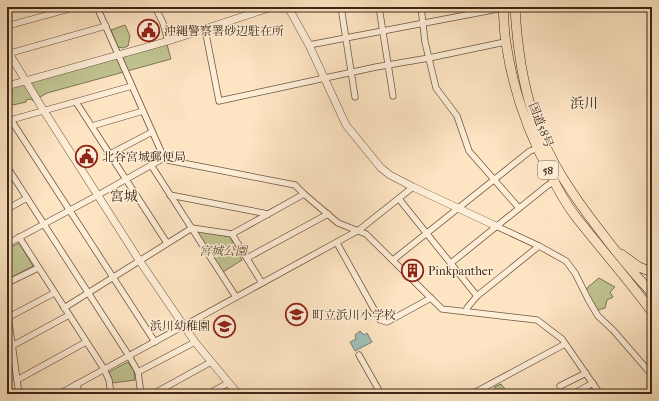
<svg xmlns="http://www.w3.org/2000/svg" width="659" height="401" font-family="'IM FELL French Canon','Noto Serif JP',serif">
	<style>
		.green { fill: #c0c492; stroke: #7e7553 }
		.water { fill: #a0beb7; stroke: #788176 }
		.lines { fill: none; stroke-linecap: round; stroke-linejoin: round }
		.minor-casing { stroke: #6d5640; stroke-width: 7 }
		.tertiary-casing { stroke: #6d5640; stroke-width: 8 }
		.primary-casing { stroke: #3d2614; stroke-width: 10 }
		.trunk-casing { stroke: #3d2614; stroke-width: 10 }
		.minor { stroke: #feedd7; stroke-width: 5.5 }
		.tertiary { stroke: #feedd7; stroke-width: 7 }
		.primary { stroke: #fde4c2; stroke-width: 9 }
		.trunk { stroke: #fde4c2; stroke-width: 9 }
		.labels { text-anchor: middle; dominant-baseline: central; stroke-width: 3; stroke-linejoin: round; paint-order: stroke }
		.shield { fill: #feedd7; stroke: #77624e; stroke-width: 1 }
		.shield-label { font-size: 11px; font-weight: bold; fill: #3d2614 }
		.poi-label { font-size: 12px; fill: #3d2614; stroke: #feedd7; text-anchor: start }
		.street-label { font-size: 12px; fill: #3d2614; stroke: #feedd7 }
		.park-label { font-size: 12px; font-style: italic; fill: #5e4e34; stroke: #feedd7 }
		.quarter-label { font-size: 14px; fill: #3d2614; stroke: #feedd7 }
	</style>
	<rect width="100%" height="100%" fill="#fde4c2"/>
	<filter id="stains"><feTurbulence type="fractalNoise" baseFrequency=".005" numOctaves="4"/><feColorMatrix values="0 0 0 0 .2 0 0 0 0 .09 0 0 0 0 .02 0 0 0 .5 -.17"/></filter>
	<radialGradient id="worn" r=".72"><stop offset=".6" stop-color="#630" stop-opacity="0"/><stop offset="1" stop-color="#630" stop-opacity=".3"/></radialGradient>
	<g class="green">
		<path d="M125 25 130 36 128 46 123 48 118 47 111 30Z"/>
		<path d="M166 41 171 59 47 93 33 101 31 99 26 100V102L13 105 12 104 7 105V86Z"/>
		<path d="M199 231 230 237 242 260 223 272 197 233Z"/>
		<path d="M19 243 33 266 7 280V249Z"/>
		<path d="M599 278 615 287 610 292 613 297 607 300 605 308 598 310 586 291 588 287Z"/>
		<path d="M128 362 134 371 135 380 112 383 111 377 109 372Z"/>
		<path d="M501 384 509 394H493L497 392 494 387Z"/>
	</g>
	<path class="water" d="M360 331 364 335 367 333 372 342 355 351 350 342 356 339 355 335Z"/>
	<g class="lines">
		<defs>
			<g id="minor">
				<path d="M97 7 164 158 167 160 295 185 304 194 338 223 366 234 442 309 537 320 562 339 600 394"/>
				<path d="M155 7 163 23 168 41"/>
				<path d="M341 7 355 97"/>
				<path d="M379 7 393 96"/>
				<path d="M421 7 425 42 436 88 457 116 469 151 519 208"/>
				<path d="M7 26 76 7"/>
				<path d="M205 29 219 101 376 67 429 58 505 42"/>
				<path d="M309 45 503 8"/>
				<path d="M7 54 106 26"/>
				<path d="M76 102 167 243"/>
				<path d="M11 120 155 342"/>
				<path d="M7 121 132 86"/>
				<path d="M92 126 143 111"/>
				<path d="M110 154 152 132"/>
				<path d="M151 165 236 297"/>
				<path d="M7 167 129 356 138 372 141 394"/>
				<path d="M170 195 268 214"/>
				<path d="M399 199 477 296 539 246"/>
				<path d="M7 209 27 198"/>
				<path d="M496 226 539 246 566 261 575 273 588 299 598 316 613 330 652 375"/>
				<path d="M232 234 262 283"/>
				<path d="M19 237 104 369 109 380 111 394"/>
				<path d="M337 243 380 320 387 322 431 298"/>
				<path d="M7 244 98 195 164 158"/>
				<path d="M247 258 328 214"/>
				<path d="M393 260 530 151 536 149"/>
				<path d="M451 263 548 185 554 182"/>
				<path d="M7 283 38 268"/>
				<path d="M7 308 19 394"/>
				<path d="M64 308 192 228 232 234 304 194"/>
				<path d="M467 312V308L477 296"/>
				<path d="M9 317 54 293"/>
				<path d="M12 346 69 315"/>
				<path d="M359 355 381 394"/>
				<path d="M138 372 195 342"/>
				<path d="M17 380 86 342"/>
				<path d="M77 384 79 394"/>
				<path d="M560 386 586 373"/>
				<path d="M59 394 348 236 359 230 413 187"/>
				<path d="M153 394 211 362"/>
				<path d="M208 394 228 383"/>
				<path d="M472 394 565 344"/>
				<path d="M573 394 593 383"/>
			</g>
			<g id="tertiary">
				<path d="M288 7 309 45 346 125 381 168 390 175 413 187 496 226"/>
				<path d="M7 50 44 111 139 260 195 342 238 394"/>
				<path d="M7 86 168 41 272 7"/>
			</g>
			<path id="primary" d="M621 254 639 267 652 272"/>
			<g id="trunk">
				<path d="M503 7C504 19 504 32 506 43 513 91 528 133 551 175 558 190 566 204 576 217 601 249 628 279 652 312"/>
				<path d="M515 7C517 45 522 82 534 117 548 160 574 197 601 232 617 253 634 274 652 293"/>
			</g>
		</defs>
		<use href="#minor" class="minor-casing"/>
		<use href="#tertiary" class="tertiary-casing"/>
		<use href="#primary" class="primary-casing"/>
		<use href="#trunk" class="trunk-casing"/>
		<use href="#minor" class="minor"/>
		<use href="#tertiary" class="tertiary"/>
		<use href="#primary" class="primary"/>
		<use href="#trunk" class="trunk"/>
	</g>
	<defs>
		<symbol id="civic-ring" viewBox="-11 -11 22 22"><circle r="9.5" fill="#feedd7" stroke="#8f2418" stroke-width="1.5"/><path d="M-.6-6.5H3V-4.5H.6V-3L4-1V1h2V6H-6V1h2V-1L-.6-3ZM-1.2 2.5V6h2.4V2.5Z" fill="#8f2418"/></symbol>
		<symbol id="building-ring" viewBox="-11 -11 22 22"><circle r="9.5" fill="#feedd7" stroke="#8f2418" stroke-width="1.5"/><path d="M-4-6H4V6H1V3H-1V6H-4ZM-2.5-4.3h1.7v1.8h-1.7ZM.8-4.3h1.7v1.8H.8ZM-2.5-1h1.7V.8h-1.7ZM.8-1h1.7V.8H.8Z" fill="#8f2418"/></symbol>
		<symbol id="school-ring" viewBox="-11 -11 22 22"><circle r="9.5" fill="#feedd7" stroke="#8f2418" stroke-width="1.5"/><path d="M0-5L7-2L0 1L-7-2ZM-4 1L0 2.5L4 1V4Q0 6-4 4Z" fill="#8f2418"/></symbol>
	</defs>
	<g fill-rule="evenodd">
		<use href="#civic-ring" x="136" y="18" width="25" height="25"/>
		<use href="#civic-ring" x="74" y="144" width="25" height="25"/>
		<use href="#building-ring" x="400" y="258" width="25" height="25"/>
		<use href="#school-ring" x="284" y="302" width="25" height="25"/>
		<use href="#school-ring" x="212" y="314" width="25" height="25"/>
	</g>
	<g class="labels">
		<rect class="shield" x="538" y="161" width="20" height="18" rx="3"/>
		<g class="shield-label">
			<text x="548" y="170">58</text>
		</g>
		<g class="poi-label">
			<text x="164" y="31">沖縄警察署砂辺駐在所</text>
			<text x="102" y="157">北谷宮城郵便局</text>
			<text x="428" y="271">Pinkpanther</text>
			<text x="312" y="315">町立浜川小学校</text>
			<text x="210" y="326" text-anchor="end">浜川幼稚園</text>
		</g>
		<g class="street-label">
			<text transform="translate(541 125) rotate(69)">国道58号</text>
		</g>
		<g class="park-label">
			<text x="223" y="251">宮城公園</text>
		</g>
		<g class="quarter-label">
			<text x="584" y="103">浜川</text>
			<text x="124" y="196">宮城</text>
		</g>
	</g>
	<rect width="659" height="401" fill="none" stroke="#fde4c2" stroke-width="24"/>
	<rect x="8" y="8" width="643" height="385" fill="none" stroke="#3d2614" stroke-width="2"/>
	<rect x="12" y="12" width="635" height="377" fill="none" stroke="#3d2614"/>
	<rect width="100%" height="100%" filter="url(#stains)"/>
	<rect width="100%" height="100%" fill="url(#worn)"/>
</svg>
